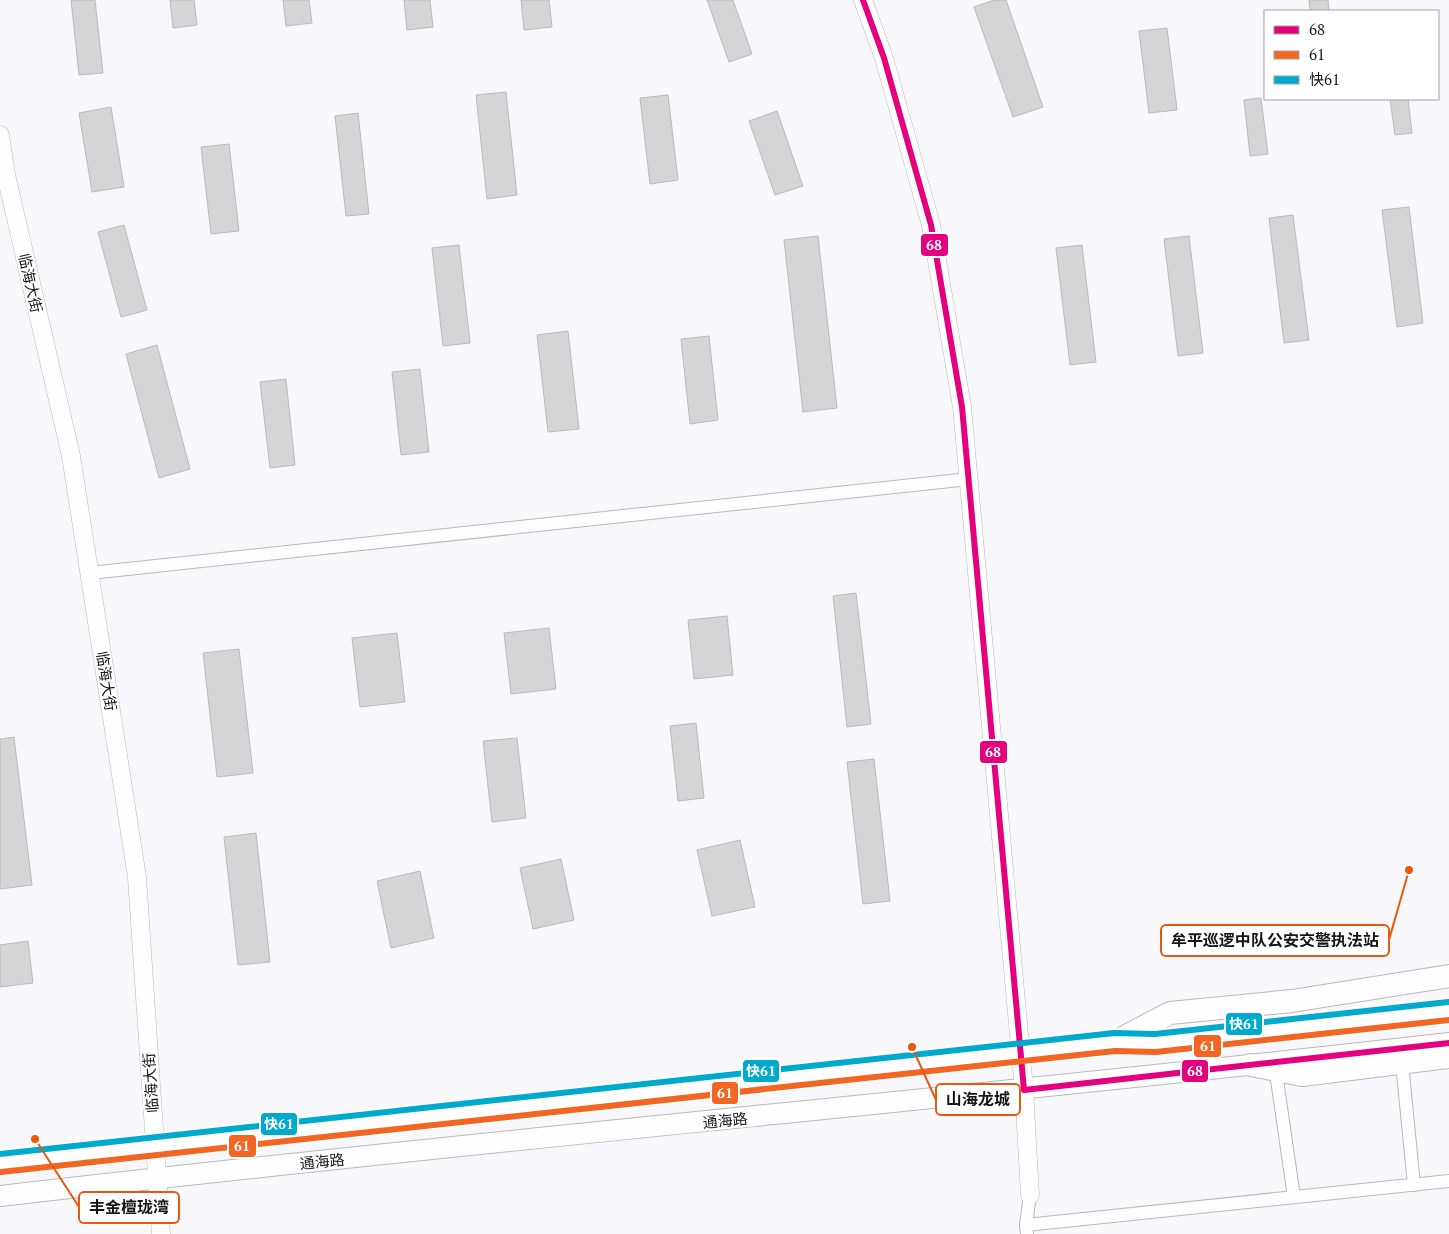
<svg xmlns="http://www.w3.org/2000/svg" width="1449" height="1234" font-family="'PT Serif','Noto Sans SC',serif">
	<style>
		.building { fill: #d5d4d6; stroke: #bab9bb }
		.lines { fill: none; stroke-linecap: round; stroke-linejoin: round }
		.street-casing { stroke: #b8b8bc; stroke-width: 14 }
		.secondary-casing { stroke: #b8b8bc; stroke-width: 19 }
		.primary-casing { stroke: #b8b8bc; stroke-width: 22 }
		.highway-casing { stroke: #b8b8bc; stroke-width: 24 }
		.street { stroke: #fefeff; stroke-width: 12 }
		.secondary { stroke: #fefeff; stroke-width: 18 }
		.primary { stroke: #fefeff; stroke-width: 20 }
		.highway { stroke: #fefeff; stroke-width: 22 }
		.bus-1-casing { stroke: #fff; stroke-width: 10 }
		.bus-2-casing { stroke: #fff; stroke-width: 10 }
		.bus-3-casing { stroke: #fff; stroke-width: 10 }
		.bus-1 { stroke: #e5007d; stroke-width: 6 }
		.bus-2 { stroke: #f26522; stroke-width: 6 }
		.bus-3 { stroke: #00a9ce; stroke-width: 6 }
		.labels { text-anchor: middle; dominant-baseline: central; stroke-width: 4; stroke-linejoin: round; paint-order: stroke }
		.street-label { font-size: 15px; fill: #151518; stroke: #fff }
		.leader { fill: none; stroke: #e8590c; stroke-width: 2 }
		.callout-dot { fill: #e8590c; stroke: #fff; stroke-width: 2 }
		.callout { fill: #fff; stroke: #e8590c; stroke-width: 2 }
		.callout-label { font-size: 16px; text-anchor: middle; font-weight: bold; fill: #151518 }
		.line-badge { stroke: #fff; stroke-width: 2 }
		.badge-label { font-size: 14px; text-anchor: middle; font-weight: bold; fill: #fff }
	</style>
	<rect width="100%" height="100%" fill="#f7f7fc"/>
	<g class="building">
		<path d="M71 0H95L103 73 79 75Z"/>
		<path d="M170 0H194L197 25 173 28Z"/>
		<path d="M283 0H309L312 23 286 26Z"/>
		<path d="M404 0H430L433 27 407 30Z"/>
		<path d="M521 0H549L552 27 524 30Z"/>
		<path d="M707 0H733L752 54 729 62Z"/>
		<path d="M994 0H1006L1043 107 1013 117 974 7Z"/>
		<path d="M1309 0H1328L1329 11H1310Z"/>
		<path d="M1167 28 1177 110 1149 113 1139 31Z"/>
		<path d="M506 92 517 195 487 199 476 95Z"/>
		<path d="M668 95 678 180 650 184 640 98Z"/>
		<path d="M1261 98 1268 154 1250 156 1244 100Z"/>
		<path d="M1390 99H1408L1412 133 1395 135Z"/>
		<path d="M111 107 124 187 92 192 79 113Z"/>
		<path d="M777 111 803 186 775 195 749 121Z"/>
		<path d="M358 113 369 214 346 216 335 116Z"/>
		<path d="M229 144 239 231 211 234 201 147Z"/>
		<path d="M1409 207 1423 323 1397 327 1382 210Z"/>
		<path d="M1293 215 1309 340 1284 343 1269 218Z"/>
		<path d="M124 225 147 310 121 317 98 232Z"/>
		<path d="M818 236 837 408 803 412 784 240Z"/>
		<path d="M1189 236 1203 353 1178 356 1164 239Z"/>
		<path d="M459 245 470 343 443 346 432 248Z"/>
		<path d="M1082 245 1096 362 1070 365 1056 248Z"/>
		<path d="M568 331 579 429 548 432 537 335Z"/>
		<path d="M709 336 718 420 690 424 681 339Z"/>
		<path d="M157 345 190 469 159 478 126 354Z"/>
		<path d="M420 369 429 452 401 455 392 372Z"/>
		<path d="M286 379 295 465 270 468 260 382Z"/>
		<path d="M856 593 871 724 847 727 833 596Z"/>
		<path d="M727 616 733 675 694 679 688 620Z"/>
		<path d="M549 628 556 689 511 694 504 633Z"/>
		<path d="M397 633 405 702 360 707 352 638Z"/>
		<path d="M239 649 253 773 217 777 203 653Z"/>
		<path d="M696 723 704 798 678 801 670 726Z"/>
		<path d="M14 737 32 885 0 889V739Z"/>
		<path d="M517 738 526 818 492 822 483 741Z"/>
		<path d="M874 759 890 901 863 904 847 762Z"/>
		<path d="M256 833 270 962 238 965 224 837Z"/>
		<path d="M740 840 755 907 712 916 697 850Z"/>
		<path d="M561 859 574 920 533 929 520 868Z"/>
		<path d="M420 871 434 938 391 948 377 881Z"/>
		<path d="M28 941 33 983 0 987V945Z"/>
	</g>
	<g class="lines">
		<defs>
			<g id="street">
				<path d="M90 573 969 479"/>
				<path d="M1402 1063 1414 1185"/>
				<path d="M1275 1066 1294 1197"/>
				<path d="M1026 1225 1449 1181"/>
				<path d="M1027 1234 1026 1225 1030 1195"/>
			</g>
			<g id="secondary">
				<path d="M863 0 884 58 931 225 962 407 1024 1090 1030 1195"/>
				<path d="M0 135 6 175 71 456 137 877 161 1234"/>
			</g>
			<g id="primary">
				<path d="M0 1163 1115 1042 1155 1043 1449 1011"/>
				<path d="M0 1196C482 1140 966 1098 1449 1043"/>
			</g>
			<g id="highway">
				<path d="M1115 1042 1170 1013 1292 1001 1449 976"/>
				<path d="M1251 1065 1302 1075 1449 1057"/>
			</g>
		</defs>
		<use href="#street" class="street-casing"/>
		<use href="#secondary" class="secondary-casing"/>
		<use href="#primary" class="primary-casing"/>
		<use href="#highway" class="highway-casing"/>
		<use href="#street" class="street"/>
		<use href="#secondary" class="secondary"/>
		<use href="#primary" class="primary"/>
		<use href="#highway" class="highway"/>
		<defs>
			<path id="bus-1" d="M863 0 884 58 931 225 962 407 1024 1090 1449 1043"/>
			<path id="bus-2" d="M1 1172 1115 1051 1156 1052 1449 1020"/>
			<path id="bus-3" d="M0 1154 1114 1033 1155 1034 1448 1002"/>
		</defs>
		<use href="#bus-1" class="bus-1-casing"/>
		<use href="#bus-2" class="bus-2-casing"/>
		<use href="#bus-3" class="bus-3-casing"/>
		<use href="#bus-1" class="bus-1"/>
		<use href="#bus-2" class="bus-2"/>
		<use href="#bus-3" class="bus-3"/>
	</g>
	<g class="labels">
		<g class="street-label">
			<text transform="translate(31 283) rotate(77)">临海大街</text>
			<text transform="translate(107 681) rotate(81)">临海大街</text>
			<text transform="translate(150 1083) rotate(-94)">临海大街</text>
			<text transform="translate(725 1120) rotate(-6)">通海路</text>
			<text transform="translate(322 1161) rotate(-6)">通海路</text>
		</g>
	</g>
	<path class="leader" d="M1409 870L1389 940M912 1047L936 1100M35 1139L79 1207"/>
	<g class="callout-dot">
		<circle cx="1409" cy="870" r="5"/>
		<circle cx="912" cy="1047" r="5"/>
		<circle cx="35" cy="1139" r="5"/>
	</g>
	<g class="callout">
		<rect x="1161" y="925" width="228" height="31" rx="5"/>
		<rect x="936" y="1084" width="84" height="31" rx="5"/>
		<rect x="79" y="1192" width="100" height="31" rx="5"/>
	</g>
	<g class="callout-label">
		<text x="1275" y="946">牟平巡逻中队公安交警执法站</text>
		<text x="978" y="1105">山海龙城</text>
		<text x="129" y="1213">丰金檀珑湾</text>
	</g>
	<g class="line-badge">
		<rect x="920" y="233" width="29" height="24" rx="5" fill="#e5007d"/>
		<rect x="979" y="740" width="29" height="24" rx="5" fill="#e5007d"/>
		<rect x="1225" y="1012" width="38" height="24" rx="5" fill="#00a9ce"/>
		<rect x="1193" y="1034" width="29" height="24" rx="5" fill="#f26522"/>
		<rect x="1181" y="1059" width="28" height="24" rx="5" fill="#e5007d"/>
		<rect x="742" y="1059" width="38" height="24" rx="5" fill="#00a9ce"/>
		<rect x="711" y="1081" width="28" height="24" rx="5" fill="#f26522"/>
		<rect x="260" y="1112" width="38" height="24" rx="5" fill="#00a9ce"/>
		<rect x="228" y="1134" width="29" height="24" rx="5" fill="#f26522"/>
	</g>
	<g class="badge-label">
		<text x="934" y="250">68</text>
		<text x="993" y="757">68</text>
		<text x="1244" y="1029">快61</text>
		<text x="1208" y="1051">61</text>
		<text x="1195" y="1076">68</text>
		<text x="761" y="1076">快61</text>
		<text x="725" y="1098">61</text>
		<text x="279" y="1129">快61</text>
		<text x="242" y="1151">61</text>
	</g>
	<rect x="1264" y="10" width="175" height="90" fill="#ffffff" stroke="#a1a1a3"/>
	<rect x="1274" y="26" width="25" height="8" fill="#e5007d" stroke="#a1a1a3"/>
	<text x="1309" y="35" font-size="15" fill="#151518">68</text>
	<rect x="1274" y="51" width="25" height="8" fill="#f26522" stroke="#a1a1a3"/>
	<text x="1309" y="60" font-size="15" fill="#151518">61</text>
	<rect x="1274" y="76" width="25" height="8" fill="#00a9ce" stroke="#a1a1a3"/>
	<text x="1309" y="85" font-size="15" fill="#151518">快61</text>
</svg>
